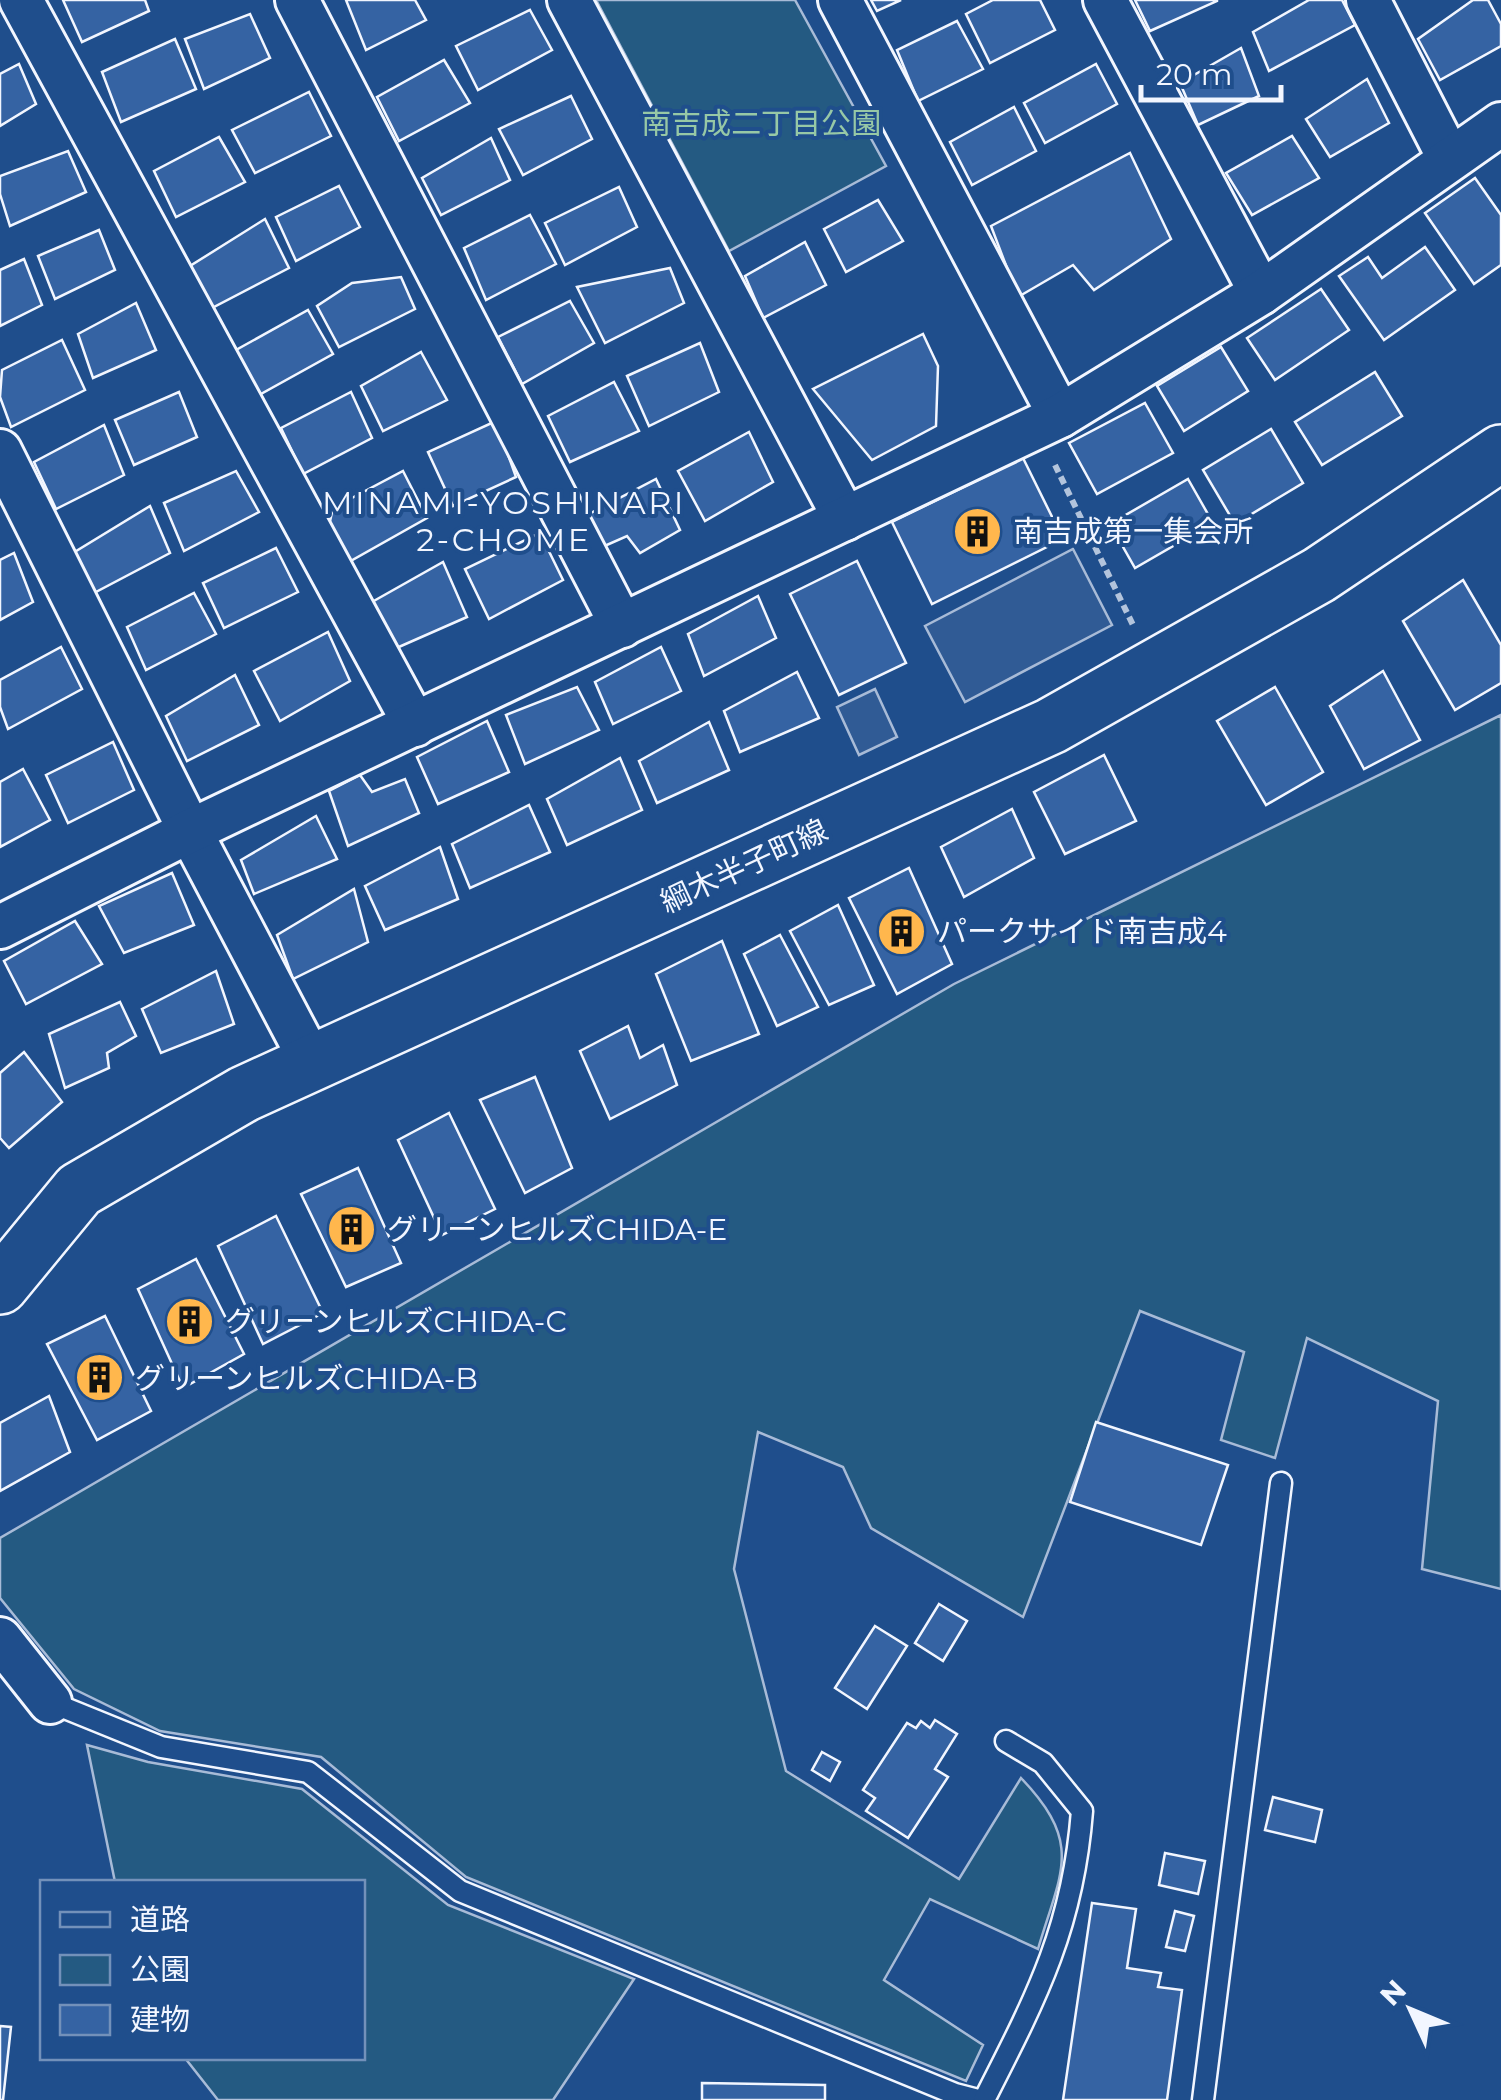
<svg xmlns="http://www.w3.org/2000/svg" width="1501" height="2100" font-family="Montserrat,'Noto Sans JP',sans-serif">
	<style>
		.green { fill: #245a82; stroke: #a8bbd7; stroke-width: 2.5 }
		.parking { fill: #305b95; stroke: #a8bbd7; stroke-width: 2.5 }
		.building { fill: #3563a3; stroke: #f2f6ff; stroke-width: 2.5 }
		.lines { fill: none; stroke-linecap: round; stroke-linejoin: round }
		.lane-casing { stroke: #f2f6ff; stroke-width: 25 }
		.street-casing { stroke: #f2f6ff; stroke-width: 48 }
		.secondary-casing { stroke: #f2f6ff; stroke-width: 60 }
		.path { stroke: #b3c4dc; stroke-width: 6; stroke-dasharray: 8 5; stroke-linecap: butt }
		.lane { stroke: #1f4e8c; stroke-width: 20 }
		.street { stroke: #1f4e8c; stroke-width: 42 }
		.secondary { stroke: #1f4e8c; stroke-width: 55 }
		.labels { text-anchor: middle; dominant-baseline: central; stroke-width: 8; stroke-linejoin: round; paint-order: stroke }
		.park-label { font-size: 30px; fill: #97c8a6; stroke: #1f4e8c }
		.poi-label { font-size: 30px; fill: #f2f6ff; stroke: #1f4e8c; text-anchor: start }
		.street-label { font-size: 30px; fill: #f2f6ff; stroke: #1f4e8c }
		.neighbourhood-label { font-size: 32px; letter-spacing: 2.5px; fill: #f2f6ff; stroke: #1f4e8c }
	</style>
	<rect width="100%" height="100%" fill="#1f4e8c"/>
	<g class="green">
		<path d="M596 0H795L886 166 729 251Z"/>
		<path d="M1501 715V1589L1422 1569 1438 1401 1307 1338 1275 1458 1221 1440 1244 1352 1140 1311 1023 1617 871 1528 843 1467 758 1432 734 1569 786 1771 959 1879 1021 1778C1084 1844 1061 1871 1038 1949L930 1899 884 1980 983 2045 966 2081 466 1877 321 1757 160 1731 74 1689 0 1598V1538L954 984Z"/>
		<path d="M87 1745 148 1762 302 1789 448 1905 634 1979 553 2100H218L185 2058H362V1882H115Z"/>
	</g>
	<g class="parking">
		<path d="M1073 549 1112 625 965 702 925 626Z"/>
		<path d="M875 689 897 737 859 755 837 707Z"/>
	</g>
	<g class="building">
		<path d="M63 0H145L149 11 82 42Z"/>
		<path d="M346 0H415L426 20 366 50Z"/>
		<path d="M871 0H901L877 11Z"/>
		<path d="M993 0H1040L1055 30 990 63 966 14Z"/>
		<path d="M1135 0H1217V1L1150 31Z"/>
		<path d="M1309 0H1342L1355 25 1269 71 1253 32Z"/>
		<path d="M1473 0H1488L1501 24V46L1440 80 1418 39Z"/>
		<path d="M530 10 552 50 478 90 456 46Z"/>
		<path d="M250 14 270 58 204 89 185 39Z"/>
		<path d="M957 21 983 69 918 101 897 50Z"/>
		<path d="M175 39 196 89 121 122 102 72Z"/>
		<path d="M1241 48 1259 96 1198 125 1180 83Z"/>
		<path d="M444 60 470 103 399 141 377 97Z"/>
		<path d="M19 64 36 104 0 126V74Z"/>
		<path d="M1096 64 1117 104 1045 143 1024 103Z"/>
		<path d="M1367 79 1389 123 1330 157 1306 119Z"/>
		<path d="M309 92 331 136 255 173 232 130Z"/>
		<path d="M571 96 592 139 523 175 499 129Z"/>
		<path d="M1014 107 1036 151 972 185 950 142Z"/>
		<path d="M1292 136 1319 178 1252 215 1226 173Z"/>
		<path d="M219 137 245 182 176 217 154 171Z"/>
		<path d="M491 138 510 180 441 215 422 178Z"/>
		<path d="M68 151 86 192 10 226 0 194V176Z"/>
		<path d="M1130 153 1171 239 1094 290 1073 265 1018 297 991 226Z"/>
		<path d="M1475 178 1501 215V265L1474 284 1425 213Z"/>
		<path d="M339 186 360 227 296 261 276 217Z"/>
		<path d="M619 187 637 227 565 265 545 223Z"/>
		<path d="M878 200 903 241 846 272 824 229Z"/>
		<path d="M530 215 556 264 486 300 464 248Z"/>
		<path d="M265 219 289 268 210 309 190 266Z"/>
		<path d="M99 230 115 270 55 299 38 256Z"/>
		<path d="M805 242 826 285 763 318 745 276Z"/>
		<path d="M1425 247 1455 290 1384 340 1339 276 1368 257 1382 278Z"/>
		<path d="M24 259 42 305 0 326V270Z"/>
		<path d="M670 268 684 303 605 343 577 287Z"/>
		<path d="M401 277 415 309 339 347 317 306 352 283Z"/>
		<path d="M1321 289 1349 330 1275 380 1247 338Z"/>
		<path d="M570 301 594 343 522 384 498 337Z"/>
		<path d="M136 303 156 350 93 378 78 334Z"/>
		<path d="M308 310 333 354 259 395 236 350Z"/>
		<path d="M923 334 938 366 936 426 872 460 813 389Z"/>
		<path d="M62 340 85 390 11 427 0 397 2 370Z"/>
		<path d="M700 343 719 392 649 426 627 376Z"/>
		<path d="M1221 347 1248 391 1184 431 1157 386Z"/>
		<path d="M421 352 447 400 383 431 361 386Z"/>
		<path d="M1375 372 1402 416 1322 465 1295 422Z"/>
		<path d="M614 382 639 431 570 462 548 416Z"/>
		<path d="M179 392 197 437 134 465 115 420Z"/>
		<path d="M351 392 372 438 303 474 281 428Z"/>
		<path d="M1145 403 1173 453 1097 494 1069 443Z"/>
		<path d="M496 421 516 477 453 506 428 452Z"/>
		<path d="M104 425 124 475 56 509 34 462Z"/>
		<path d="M1271 429 1303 483 1235 524 1203 470Z"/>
		<path d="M749 432 773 482 705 521 678 471Z"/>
		<path d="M1023 458 1063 539 932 604 892 522Z"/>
		<path d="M236 471 259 512 184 551 164 503Z"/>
		<path d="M403 471 427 518 347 563 328 530 333 508Z"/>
		<path d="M656 479 680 530 640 553 627 536 600 548 587 515Z"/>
		<path d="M1188 479 1213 523 1135 568 1110 524Z"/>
		<path d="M150 506 170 553 92 594 73 553Z"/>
		<path d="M540 533 563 580 489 619 465 569Z"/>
		<path d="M276 548 298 592 224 628 203 583Z"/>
		<path d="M14 553 33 602 0 620V560Z"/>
		<path d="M857 561 906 663 839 695 790 594Z"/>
		<path d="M443 562 467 617 392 650 372 602Z"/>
		<path d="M1463 580 1501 645V683L1455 710 1403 621Z"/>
		<path d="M194 593 216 634 146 670 127 627Z"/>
		<path d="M758 596 776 638 704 676 688 634Z"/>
		<path d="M328 632 350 681 280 721 254 671Z"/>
		<path d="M61 647 82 689 8 729 0 707V680Z"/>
		<path d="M661 647 681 691 613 724 595 682Z"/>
		<path d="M1383 671 1420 740 1364 769 1330 706Z"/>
		<path d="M797 672 819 718 740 752 724 711Z"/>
		<path d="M235 675 259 725 187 761 166 716Z"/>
		<path d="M577 687 599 730 525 764 506 715Z"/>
		<path d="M1275 687 1323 772 1266 805 1217 721Z"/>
		<path d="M487 721 509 772 438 804 417 757Z"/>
		<path d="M709 722 729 770 657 803 639 761Z"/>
		<path d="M113 742 134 790 68 823 46 775Z"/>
		<path d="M1104 755 1136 821 1065 854 1034 792Z"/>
		<path d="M620 758 642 810 567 845 547 799Z"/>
		<path d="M23 769 50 820 0 847V782Z"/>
		<path d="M360 775 372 792 405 779 419 813 348 846 329 791Z"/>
		<path d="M529 805 550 852 470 888 452 844Z"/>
		<path d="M1012 809 1034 858 964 897 941 847Z"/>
		<path d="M316 816 337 859 254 894 241 860Z"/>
		<path d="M440 847 458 899 385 930 365 886Z"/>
		<path d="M909 868 952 964 897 994 849 898Z"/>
		<path d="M172 873 194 925 124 953 99 906Z"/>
		<path d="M354 889 368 942 293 979 277 935Z"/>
		<path d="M838 905 874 985 829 1005 790 931Z"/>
		<path d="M75 921 102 964 26 1004 4 961Z"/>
		<path d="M780 935 818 1007 777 1026 744 954Z"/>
		<path d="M722 941 759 1034 691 1061 656 974Z"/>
		<path d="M216 971 234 1024 161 1053 142 1009Z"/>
		<path d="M120 1002 136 1036 107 1053 109 1068 65 1088 49 1034Z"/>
		<path d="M628 1026 640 1058 663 1045 677 1085 610 1119 580 1051Z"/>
		<path d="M24 1052 62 1102 9 1148 0 1138V1073Z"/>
		<path d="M535 1077 572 1168 525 1193 480 1100Z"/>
		<path d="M449 1113 495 1209 442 1235 398 1140Z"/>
		<path d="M358 1168 401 1263 346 1287 301 1194Z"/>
		<path d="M276 1216 323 1313 263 1344 218 1246Z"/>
		<path d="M196 1259 244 1354 183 1388 138 1289Z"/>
		<path d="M105 1316 151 1411 97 1440 47 1344Z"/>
		<path d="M49 1396 70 1452 0 1491V1423Z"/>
		<path d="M1096 1422 1228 1465 1201 1545 1070 1502Z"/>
		<path d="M939 1604 967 1621 943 1661 915 1643Z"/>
		<path d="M875 1626 907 1646 867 1709 835 1688Z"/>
		<path d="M935 1720 957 1734 935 1769 948 1777 908 1838 866 1811 875 1798 863 1790 907 1723 916 1728 921 1721 930 1728Z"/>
		<path d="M822 1752 840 1762 830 1781 812 1770Z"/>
		<path d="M1273 1797 1322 1810 1315 1842 1265 1830Z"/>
		<path d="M1165 1853 1205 1861 1198 1894 1159 1885Z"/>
		<path d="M1092 1903 1136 1909 1127 1968 1161 1973 1158 1987 1182 1990 1167 2100H1063Z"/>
		<path d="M1175 1911 1194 1916 1185 1951 1166 1947Z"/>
		<path d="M0 2026 11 2027 3 2100H0Z"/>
		<path d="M702 2083 825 2085V2100H702Z"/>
	</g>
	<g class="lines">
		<defs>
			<g id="lane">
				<path d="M50 1702 161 1747 308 1772 460 1891 955 2094 978 2100"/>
				<path d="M984 2100C1036 1998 1073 1928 1082 1811L1043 1763 1006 1741"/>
				<path d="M1203 2100 1281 1483"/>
			</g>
			<g id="street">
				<path d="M21 0 415 725"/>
				<path d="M297 0 622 626"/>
				<path d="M569 0 845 519"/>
				<path d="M840 0 1060 416"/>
				<path d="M1105 0 1261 293"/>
				<path d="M1368 0 1449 158"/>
				<path d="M0 451 190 831 312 1063"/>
				<path d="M0 927 190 831 1060 416 1261 293 1501 124"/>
				<path d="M0 1639 50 1702"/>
			</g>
			<path id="secondary" d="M0 1286 79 1190 244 1094 1051 726 1319 575 1501 453"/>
		</defs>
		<use href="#lane" class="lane-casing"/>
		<use href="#street" class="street-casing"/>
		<use href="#secondary" class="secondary-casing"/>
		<path class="path" d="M1055 465 1133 625"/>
		<use href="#lane" class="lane"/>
		<use href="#street" class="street"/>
		<use href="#secondary" class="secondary"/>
	</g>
	<defs>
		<symbol id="building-disc" viewBox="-11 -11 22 22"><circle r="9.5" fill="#ffb74d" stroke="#1f4e8c"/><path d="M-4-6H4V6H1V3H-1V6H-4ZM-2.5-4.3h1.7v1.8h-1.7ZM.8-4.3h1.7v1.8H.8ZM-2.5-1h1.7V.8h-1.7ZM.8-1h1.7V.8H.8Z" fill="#111"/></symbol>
	</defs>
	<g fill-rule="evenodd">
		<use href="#building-disc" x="950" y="504" width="55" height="55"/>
		<use href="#building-disc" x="874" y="904" width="55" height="55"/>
		<use href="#building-disc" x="324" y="1202" width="55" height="55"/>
		<use href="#building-disc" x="162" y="1294" width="55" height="55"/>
		<use href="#building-disc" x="72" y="1350" width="55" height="55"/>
	</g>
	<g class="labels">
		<g class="park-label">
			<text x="761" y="123">南吉成二丁目公園</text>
		</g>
		<g class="poi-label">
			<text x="1013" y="531">南吉成第一集会所</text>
			<text x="937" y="931">パークサイド南吉成4</text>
			<text x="387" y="1229">グリーンヒルズCHIDA-E</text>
			<text x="225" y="1321">グリーンヒルズCHIDA-C</text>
			<text x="135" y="1378">グリーンヒルズCHIDA-B</text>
		</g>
		<g class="street-label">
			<text transform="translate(744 866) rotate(-25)">綱木半子町線</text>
		</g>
		<g class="neighbourhood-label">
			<text x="504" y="502">MINAMI-YOSHINARI<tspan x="504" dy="37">2-CHOME</tspan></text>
		</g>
	</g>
	<rect x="40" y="1880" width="325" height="180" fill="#1f4e8c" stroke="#7391ba" stroke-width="2.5"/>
	<rect x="60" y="1912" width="50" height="15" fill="#1f4e8c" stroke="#7391ba" stroke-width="2.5"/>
	<text x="130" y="1930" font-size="30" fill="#f2f6ff">道路</text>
	<rect x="60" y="1955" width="50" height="30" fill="#245a82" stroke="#7391ba" stroke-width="2.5"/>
	<text x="130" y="1980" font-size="30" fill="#f2f6ff">公園</text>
	<rect x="60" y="2005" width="50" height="30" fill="#3563a3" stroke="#7391ba" stroke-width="2.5"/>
	<text x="130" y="2030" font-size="30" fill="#f2f6ff">建物</text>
	<g transform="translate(1411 2010) rotate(314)" stroke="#1f4e8c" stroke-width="8" paint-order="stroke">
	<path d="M0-8L18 38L0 25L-18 38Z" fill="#f2f6ff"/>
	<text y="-15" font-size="28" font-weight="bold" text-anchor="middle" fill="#f2f6ff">N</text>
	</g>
	<path d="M1141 85v15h140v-15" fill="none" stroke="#f2f6ff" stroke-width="5"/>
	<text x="1156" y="85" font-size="30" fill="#f2f6ff" stroke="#1f4e8c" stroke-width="8" paint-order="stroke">20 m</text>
</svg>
